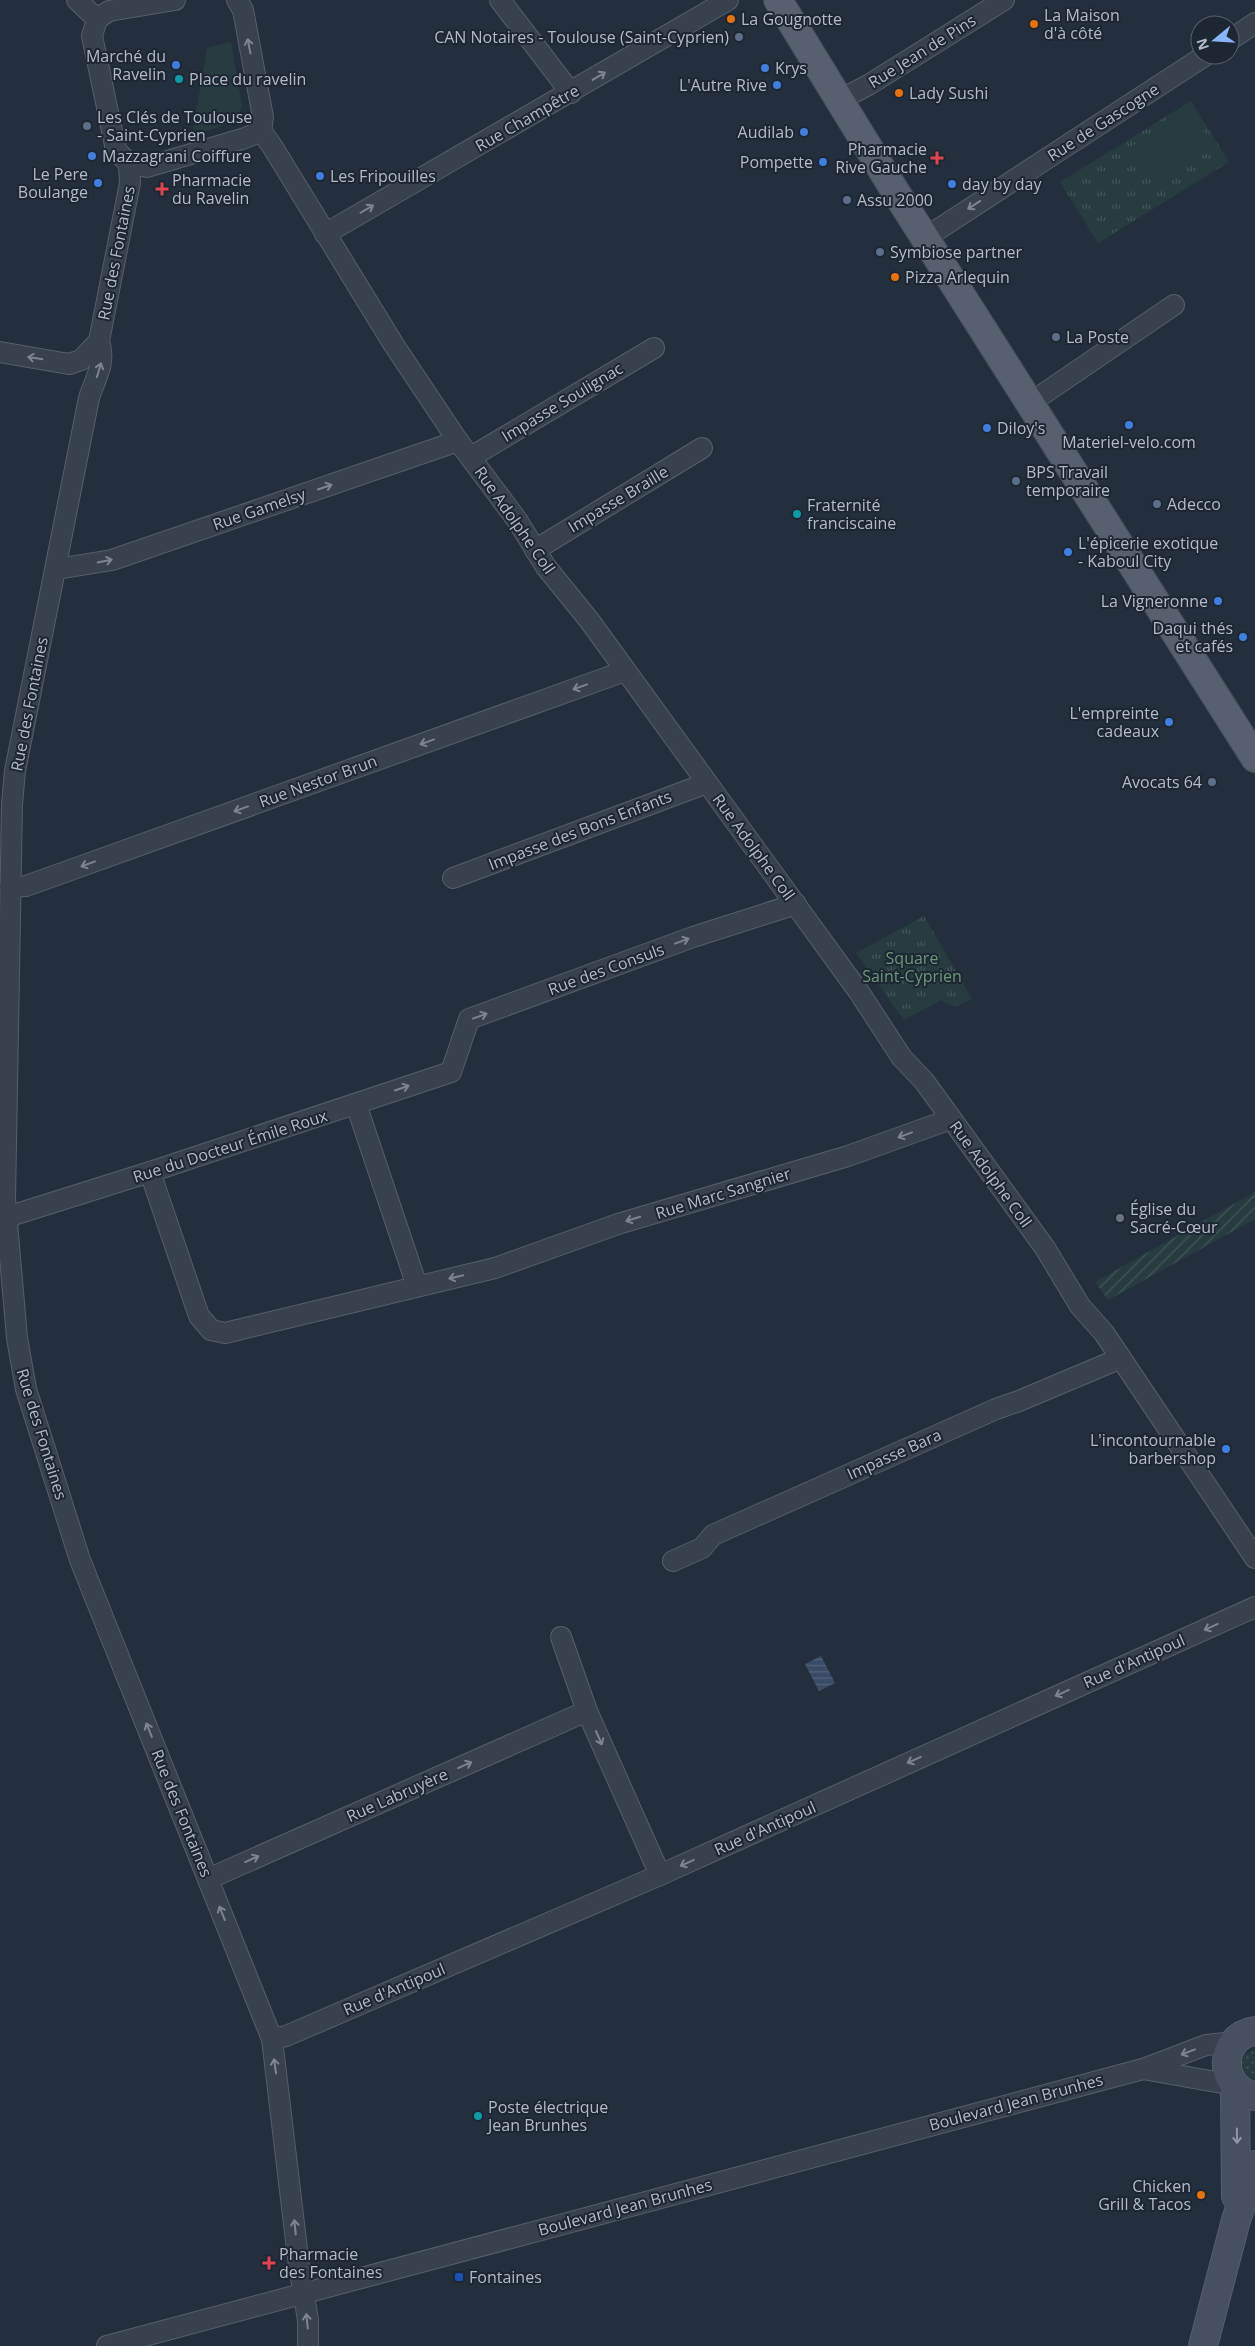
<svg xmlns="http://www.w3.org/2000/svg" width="1255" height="2346" font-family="'Open Sans',sans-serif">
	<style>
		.grass { fill: url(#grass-dots) }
		.park { fill: url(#park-tufts) }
		.garden { fill: url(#garden-furrows) }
		.pitch { fill: #263c3f }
		.water { fill: url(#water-rules) }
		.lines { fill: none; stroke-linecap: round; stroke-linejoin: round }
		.minor-casing { stroke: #565f6c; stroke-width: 22 }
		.secondary-casing { stroke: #565f6c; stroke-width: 30 }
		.primary-casing { stroke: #414a57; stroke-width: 30 }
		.minor { stroke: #38414e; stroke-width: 20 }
		.secondary { stroke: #465061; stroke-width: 28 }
		.primary { stroke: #56606e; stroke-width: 28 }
		.oneway { stroke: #7c8592 }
		.oneway2 { stroke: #8e96a5 }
		.food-dot { fill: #e8710a; stroke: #1d2633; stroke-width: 2 }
		.service-dot { fill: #5c6f8a; stroke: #1d2633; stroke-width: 2 }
		.shop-dot { fill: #3f7fe0; stroke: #1d2633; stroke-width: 2 }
		.culture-dot { fill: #0f9aa8; stroke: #1d2633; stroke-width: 2 }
		.health-dot { fill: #e0444e; stroke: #1d2633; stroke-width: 2 }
		.worship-dot { fill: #6b7280; stroke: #1d2633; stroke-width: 2 }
		.transit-dot { fill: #1a4fb4; stroke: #1d2633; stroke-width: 2 }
		.labels { text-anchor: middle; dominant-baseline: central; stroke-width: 4; stroke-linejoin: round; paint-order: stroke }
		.poi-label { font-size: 16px; fill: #b4bcc9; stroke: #1d2633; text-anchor: start }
		.street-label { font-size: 16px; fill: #b4bcc9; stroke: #1d2633 }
		.park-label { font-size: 16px; fill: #6b9a76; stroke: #1d2633 }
	</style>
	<defs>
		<pattern id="grass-dots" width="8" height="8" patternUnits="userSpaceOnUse" patternTransform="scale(1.25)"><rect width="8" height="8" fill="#263c3f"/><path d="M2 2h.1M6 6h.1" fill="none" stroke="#435659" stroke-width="1.8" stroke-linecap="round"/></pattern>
		<pattern id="park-tufts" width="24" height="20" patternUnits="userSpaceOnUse" patternTransform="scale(1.25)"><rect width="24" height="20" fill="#263c3f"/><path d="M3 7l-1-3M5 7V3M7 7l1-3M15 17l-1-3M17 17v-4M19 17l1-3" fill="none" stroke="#435659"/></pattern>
		<pattern id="garden-furrows" width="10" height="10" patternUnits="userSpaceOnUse" patternTransform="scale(1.25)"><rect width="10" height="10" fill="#263c3f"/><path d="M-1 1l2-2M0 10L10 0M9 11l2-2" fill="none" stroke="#435659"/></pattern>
		<pattern id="water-rules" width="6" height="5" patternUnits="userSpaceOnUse" patternTransform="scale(1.25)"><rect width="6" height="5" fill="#394c67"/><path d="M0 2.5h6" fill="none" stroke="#53647b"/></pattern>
	</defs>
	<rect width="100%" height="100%" fill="#242f3e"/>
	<path class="grass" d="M1255 2049V2080C1243 2076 1240 2067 1244 2055Z"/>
	<g class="park">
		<path d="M1191 101 1229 162 1098 243 1060 182Z"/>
		<path d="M924 916 972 999 955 1007 941 1000 904 1020 856 953Z"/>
	</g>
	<path class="garden" d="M1255 1192V1219L1108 1300 1095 1282Z"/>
	<g class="pitch">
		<path d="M231 42 242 106C235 127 211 129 192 135L207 48Z"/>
		<path d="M1190 110 1212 145 1153 181 1132 146Z"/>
	</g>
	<path class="water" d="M821 1656 835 1683 819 1691 805 1664Z"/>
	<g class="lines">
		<defs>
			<g id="minor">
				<path d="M77 0 97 19"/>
				<path d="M175 0 109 11 97 19 92 36 116 150 129 164 147 167 245 138 261 131 263 117 243 10 237 0"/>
				<path d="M500 0 571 93"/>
				<path d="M1230 40 1255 23"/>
				<path d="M840 100 870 84 1004 0"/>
				<path d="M261 131 272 146 394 345 458 441 517 520 546 567 589 620 859 992 902 1058 924 1081 1045 1248 1080 1306 1104 1333 1255 1558"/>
				<path d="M129 164 130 183 99 341C106 364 96 376 89 398L15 771 12 804 5 1199 17 1338 26 1389 80 1560 272 2039 299 2266 308 2320V2346"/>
				<path d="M325 234 728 0"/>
				<path d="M925 238 1206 55"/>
				<path d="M0 352 69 364"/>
				<path d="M69 364 81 360 99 341"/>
				<path d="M1030 403 1174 305"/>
				<path d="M471 457 654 348"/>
				<path d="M535 550 702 448"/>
				<path d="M57 569 112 560 458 441"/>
				<path d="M453 878 707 783"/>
				<path d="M10 887 26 886 625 671"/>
				<path d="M356 1104 417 1286"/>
				<path d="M150 1172 199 1316 211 1330 225 1333 495 1268 618 1224 848 1156 951 1119"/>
				<path d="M7 1217 150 1172 451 1072 469 1019 693 937 796 904"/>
				<path d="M673 1561 702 1548 713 1535 996 1409 1019 1401 1121 1358"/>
				<path d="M561 1637 587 1711"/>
				<path d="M208 1879 587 1711 660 1875"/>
				<path d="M272 2039 286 2036 660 1875 1255 1607"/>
				<path d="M1143 2069 1233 2085"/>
				<path d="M107 2346 1143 2069 1206 2045 1235 2042"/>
			</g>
			<g id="secondary">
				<path d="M1255 2031C1218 2036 1217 2089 1255 2096"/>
				<path d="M1235 2087 1236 2196"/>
				<path d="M1203 2346 1236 2220 1255 2165"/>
			</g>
			<path id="primary" d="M778 0 895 191 1255 758"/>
		</defs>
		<use href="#minor" class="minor-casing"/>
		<use href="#secondary" class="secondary-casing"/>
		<use href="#primary" class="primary-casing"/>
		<use href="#minor" class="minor"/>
		<use href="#secondary" class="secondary"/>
		<use href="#primary" class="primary"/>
	</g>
	<defs><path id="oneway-shaft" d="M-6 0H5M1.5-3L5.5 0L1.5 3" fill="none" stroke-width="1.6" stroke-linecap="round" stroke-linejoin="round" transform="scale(1.25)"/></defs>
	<g class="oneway">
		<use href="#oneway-shaft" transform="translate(249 46) rotate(-101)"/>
		<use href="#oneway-shaft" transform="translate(599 76) rotate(-31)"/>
		<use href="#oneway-shaft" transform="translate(974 205) rotate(147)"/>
		<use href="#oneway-shaft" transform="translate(367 209) rotate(-30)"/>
		<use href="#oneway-shaft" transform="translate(35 358) rotate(-170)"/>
		<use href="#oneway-shaft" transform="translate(99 370) rotate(-73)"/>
		<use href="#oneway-shaft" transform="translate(325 487) rotate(-19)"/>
		<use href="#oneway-shaft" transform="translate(105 561) rotate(-11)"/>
		<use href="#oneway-shaft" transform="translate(580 687) rotate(160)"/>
		<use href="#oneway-shaft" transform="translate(427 742) rotate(160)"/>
		<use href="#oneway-shaft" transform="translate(241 809) rotate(160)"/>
		<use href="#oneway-shaft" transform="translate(88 864) rotate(160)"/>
		<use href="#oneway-shaft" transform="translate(682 941) rotate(-20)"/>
		<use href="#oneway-shaft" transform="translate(480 1016) rotate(-20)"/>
		<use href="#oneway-shaft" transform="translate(402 1088) rotate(-19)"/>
		<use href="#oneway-shaft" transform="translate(905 1135) rotate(160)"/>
		<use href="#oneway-shaft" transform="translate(633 1219) rotate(163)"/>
		<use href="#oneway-shaft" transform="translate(456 1277) rotate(166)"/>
		<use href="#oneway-shaft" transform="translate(1211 1627) rotate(156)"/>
		<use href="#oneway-shaft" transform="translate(1062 1693) rotate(156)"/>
		<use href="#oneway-shaft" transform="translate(149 1730) rotate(-112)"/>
		<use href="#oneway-shaft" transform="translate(599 1738) rotate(66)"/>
		<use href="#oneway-shaft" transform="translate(914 1760) rotate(156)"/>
		<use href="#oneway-shaft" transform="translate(465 1765) rotate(-24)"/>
		<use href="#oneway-shaft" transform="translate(252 1859) rotate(-24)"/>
		<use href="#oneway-shaft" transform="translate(687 1863) rotate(156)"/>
		<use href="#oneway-shaft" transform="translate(222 1913) rotate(-112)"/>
		<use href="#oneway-shaft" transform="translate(1188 2052) rotate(159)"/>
		<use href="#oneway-shaft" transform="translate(275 2066) rotate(-98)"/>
		<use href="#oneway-shaft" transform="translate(295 2227) rotate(-96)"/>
		<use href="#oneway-shaft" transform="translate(307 2321) rotate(-96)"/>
	</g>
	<use class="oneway2" href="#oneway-shaft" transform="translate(1237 2136) rotate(89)"/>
	<g class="food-dot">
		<circle cx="731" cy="19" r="5"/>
		<circle cx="1034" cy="24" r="5"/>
		<circle cx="899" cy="93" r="5"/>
		<circle cx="895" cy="277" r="5"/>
		<circle cx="1201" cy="2195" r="5"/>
	</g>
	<g class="service-dot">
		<circle cx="739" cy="37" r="5"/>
		<circle cx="87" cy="126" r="5"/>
		<circle cx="847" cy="200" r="5"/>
		<circle cx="880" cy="252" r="5"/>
		<circle cx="1056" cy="337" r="5"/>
		<circle cx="1016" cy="481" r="5"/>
		<circle cx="1157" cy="504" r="5"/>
		<circle cx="1212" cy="782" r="5"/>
	</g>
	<g class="shop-dot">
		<circle cx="176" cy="65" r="5"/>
		<circle cx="765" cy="68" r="5"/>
		<circle cx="777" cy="85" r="5"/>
		<circle cx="804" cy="132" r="5"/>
		<circle cx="92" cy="156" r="5"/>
		<circle cx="823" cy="162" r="5"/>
		<circle cx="320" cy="176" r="5"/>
		<circle cx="98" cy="183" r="5"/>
		<circle cx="952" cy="184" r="5"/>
		<circle cx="1129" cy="425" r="5"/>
		<circle cx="987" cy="428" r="5"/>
		<circle cx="1068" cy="552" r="5"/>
		<circle cx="1218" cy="601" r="5"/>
		<circle cx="1243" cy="637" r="5"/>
		<circle cx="1169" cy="722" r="5"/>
		<circle cx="1226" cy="1449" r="5"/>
	</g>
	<g class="culture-dot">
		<circle cx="179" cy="79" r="5"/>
		<circle cx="797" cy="514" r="5"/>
		<circle cx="478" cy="2116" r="5"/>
	</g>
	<g class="health-dot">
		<path d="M934.5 150.5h5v5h5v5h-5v5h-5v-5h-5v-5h5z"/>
		<path d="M159.5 181.5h5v5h5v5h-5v5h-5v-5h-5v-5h5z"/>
		<path d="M266.5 2255.5h5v5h5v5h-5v5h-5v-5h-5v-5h5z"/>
	</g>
	<circle class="worship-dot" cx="1120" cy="1218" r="5"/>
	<rect class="transit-dot" x="454" y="2272" width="10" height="10" rx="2.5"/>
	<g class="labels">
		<g class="poi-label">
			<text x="1044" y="15">La Maison<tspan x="1044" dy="18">d'à côté</tspan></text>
			<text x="741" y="19">La Gougnotte</text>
			<text x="729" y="37" text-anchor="end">CAN Notaires - Toulouse (Saint-Cyprien)</text>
			<text x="166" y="56" text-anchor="end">Marché du<tspan x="166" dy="18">Ravelin</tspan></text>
			<text x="775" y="68">Krys</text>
			<text x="189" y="79">Place du ravelin</text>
			<text x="767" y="85" text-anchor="end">L'Autre Rive</text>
			<text x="909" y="93">Lady Sushi</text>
			<text x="97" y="117">Les Clés de Toulouse<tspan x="97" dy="18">- Saint-Cyprien</tspan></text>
			<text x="794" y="132" text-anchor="end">Audilab</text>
			<text x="927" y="149" text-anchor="end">Pharmacie<tspan x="927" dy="18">Rive Gauche</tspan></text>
			<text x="102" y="156">Mazzagrani Coiffure</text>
			<text x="813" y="162" text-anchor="end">Pompette</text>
			<text x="88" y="174" text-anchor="end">Le Pere<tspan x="88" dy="18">Boulange</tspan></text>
			<text x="330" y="176">Les Fripouilles</text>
			<text x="172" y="180">Pharmacie<tspan x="172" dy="18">du Ravelin</tspan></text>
			<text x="962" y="184">day by day</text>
			<text x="857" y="200">Assu 2000</text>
			<text x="890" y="252">Symbiose partner</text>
			<text x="905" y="277">Pizza Arlequin</text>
			<text x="1066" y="337">La Poste</text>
			<text x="997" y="428">Diloy's</text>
			<text x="1129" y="442" text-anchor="middle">Materiel-velo.com</text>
			<text x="1026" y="472">BPS Travail<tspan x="1026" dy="18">temporaire</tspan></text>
			<text x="1167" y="504">Adecco</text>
			<text x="807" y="505">Fraternité<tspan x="807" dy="18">franciscaine</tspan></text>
			<text x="1078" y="543">L'épicerie exotique<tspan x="1078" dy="18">- Kaboul City</tspan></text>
			<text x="1208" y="601" text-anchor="end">La Vigneronne</text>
			<text x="1233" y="628" text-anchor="end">Daqui thés<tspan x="1233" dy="18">et cafés</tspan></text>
			<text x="1159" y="713" text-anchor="end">L'empreinte<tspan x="1159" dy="18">cadeaux</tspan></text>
			<text x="1202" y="782" text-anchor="end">Avocats 64</text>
			<text x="1130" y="1209">Église du<tspan x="1130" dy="18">Sacré-Cœur</tspan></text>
			<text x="1216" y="1440" text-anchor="end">L'incontournable<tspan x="1216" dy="18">barbershop</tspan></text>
			<text x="488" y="2107">Poste électrique<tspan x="488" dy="18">Jean Brunhes</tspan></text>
			<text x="1191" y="2186" text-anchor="end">Chicken<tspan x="1191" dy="18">Grill &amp; Tacos</tspan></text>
			<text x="279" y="2254">Pharmacie<tspan x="279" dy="18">des Fontaines</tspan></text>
			<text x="469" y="2277">Fontaines</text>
		</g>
		<g class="street-label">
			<text transform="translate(922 51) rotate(-32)">Rue Jean de Pins</text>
			<text transform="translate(527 118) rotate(-30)">Rue Champêtre</text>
			<text transform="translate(1103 122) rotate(-33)">Rue de Gascogne</text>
			<text transform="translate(116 253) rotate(-79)">Rue des Fontaines</text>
			<text transform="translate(562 402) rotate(-31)">Impasse Soulignac</text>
			<text transform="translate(618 499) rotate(-31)">Impasse Braille</text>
			<text transform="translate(259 509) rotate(-19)">Rue Gamelsy</text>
			<text transform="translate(515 520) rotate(55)">Rue Adolphe Coll</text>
			<text transform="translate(29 704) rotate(-79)">Rue des Fontaines</text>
			<text transform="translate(318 781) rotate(-20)">Rue Nestor Brun</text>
			<text transform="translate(580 830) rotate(-21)">Impasse des Bons Enfants</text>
			<text transform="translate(754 847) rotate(54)">Rue Adolphe Coll</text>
			<text transform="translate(606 969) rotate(-20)">Rue des Consuls</text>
			<text transform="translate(230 1146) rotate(-18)">Rue du Docteur Émile Roux</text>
			<text transform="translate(991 1174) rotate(54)">Rue Adolphe Coll</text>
			<text transform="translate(723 1193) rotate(-17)">Rue Marc Sangnier</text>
			<text transform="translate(42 1434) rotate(73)">Rue des Fontaines</text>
			<text transform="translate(894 1454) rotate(-24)">Impasse Bara</text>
			<text transform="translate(1134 1661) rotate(-24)">Rue d'Antipoul</text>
			<text transform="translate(397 1795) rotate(-24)">Rue Labruyère</text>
			<text transform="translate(182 1813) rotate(68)">Rue des Fontaines</text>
			<text transform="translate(765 1828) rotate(-24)">Rue d'Antipoul</text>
			<text transform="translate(394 1989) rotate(-23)">Rue d'Antipoul</text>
			<text transform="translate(1016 2102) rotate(-15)">Boulevard Jean Brunhes</text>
			<text transform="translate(625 2207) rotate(-15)">Boulevard Jean Brunhes</text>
		</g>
		<g class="park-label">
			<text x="912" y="958">Square<tspan x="912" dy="18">Saint-Cyprien</tspan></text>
		</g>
	</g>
	<g transform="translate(1215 40) rotate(252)"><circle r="24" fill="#1d2633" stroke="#59626f"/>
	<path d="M0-4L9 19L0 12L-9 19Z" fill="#8ab4f8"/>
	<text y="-8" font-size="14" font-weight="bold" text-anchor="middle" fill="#b4bcc9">N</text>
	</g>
</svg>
